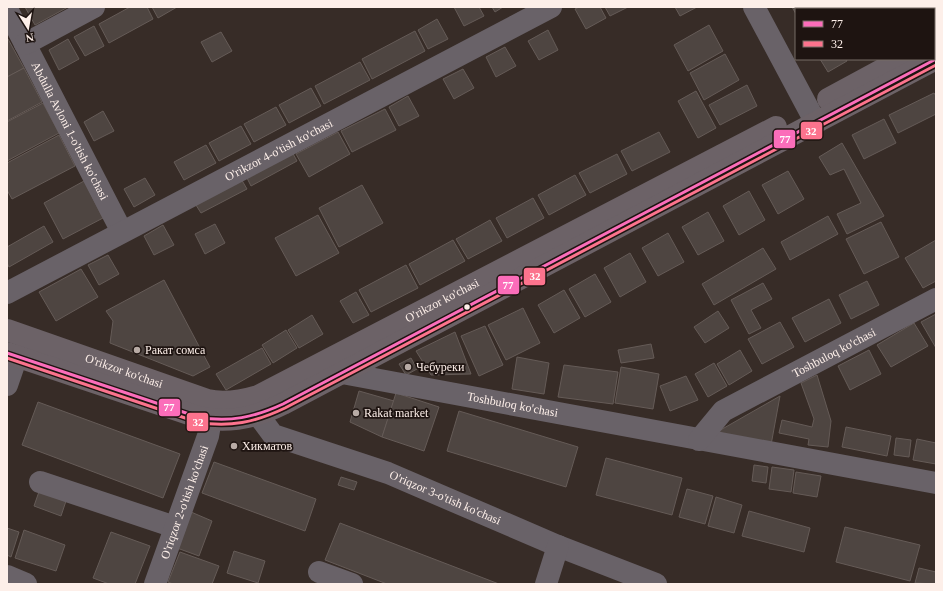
<svg xmlns="http://www.w3.org/2000/svg" width="943" height="591" font-family="Georgia,serif">
	<style>
		.building { fill: #4e4541; stroke: #655b57 }
		.lines { fill: none; stroke-linecap: round; stroke-linejoin: round }
		.minor { stroke: #696268; stroke-width: 22 }
		.major { stroke: #6c6267; stroke-width: 22 }
		.bus-1-casing { stroke: #1e1411; stroke-width: 6 }
		.bus-2-casing { stroke: #1e1411; stroke-width: 6 }
		.bus-1 { stroke: #fb6dba; stroke-width: 3 }
		.bus-2 { stroke: #fc738d; stroke-width: 3 }
		.bus-dot { fill: #fdefe9; stroke: #1e1411; stroke-width: 1.5 }
		.poi-dot { fill: #b8aba5; stroke: #1e1411; stroke-width: 1.5 }
		.labels { text-anchor: middle; dominant-baseline: central; stroke-width: 3.5; stroke-linejoin: round; paint-order: stroke }
		.street-label { font-size: 12px; fill: #fdefe9; stroke: #1e1411 }
		.poi-label { font-size: 12px; fill: #fdefe9; stroke: #1e1411; text-anchor: start }
		.line-badge { stroke: #1e1411; stroke-width: 1.5 }
		.badge-label { font-size: 11px; text-anchor: middle; font-weight: bold; fill: #fff }
	</style>
	<rect width="100%" height="100%" fill="#372c27"/>
	<g class="building">
		<path d="M25 7H68L35 25Z"/>
		<path d="M130 7H147L153 19 109 43 99 24Z"/>
		<path d="M152 7H177L158 18Z"/>
		<path d="M454 7H479L484 16 464 26Z"/>
		<path d="M492 7H503L495 12Z"/>
		<path d="M579 7H600L606 18 586 29 575 9Z"/>
		<path d="M605 7H628L610 16Z"/>
		<path d="M675 7H697L680 16Z"/>
		<path d="M792 7H837L833 9H796V14Z"/>
		<path d="M916 7H936V12L934 13V9H917Z"/>
		<path d="M437 19 448 39 428 49 418 30Z"/>
		<path d="M709 25 723 51 688 71 674 45Z"/>
		<path d="M94 26 104 46 85 56 74 37Z"/>
		<path d="M548 30 558 50 539 60 528 41Z"/>
		<path d="M415 31 425 51 372 79 362 59Z"/>
		<path d="M221 32 232 51 212 62 201 42Z"/>
		<path d="M8 39 24 68 7 77V40Z"/>
		<path d="M68 39 79 59 59 70 49 50Z"/>
		<path d="M505 47 516 66 496 77 486 57Z"/>
		<path d="M725 54 739 80 704 100 690 73Z"/>
		<path d="M820 59H846L847 61 828 72Z"/>
		<path d="M360 62 370 80 324 104 315 86Z"/>
		<path d="M24 68 42 102 7 121V77Z"/>
		<path d="M463 69 474 88 454 99 443 79Z"/>
		<path d="M747 85 757 106 720 125 709 105Z"/>
		<path d="M311 88 321 106 289 123 279 105Z"/>
		<path d="M696 91 716 128 698 138 678 101Z"/>
		<path d="M934 93 936 96V114L898 133 889 115Z"/>
		<path d="M408 96 419 116 399 126 389 107Z"/>
		<path d="M43 103 59 133 7 161V122Z"/>
		<path d="M276 107 286 125 254 142 244 124Z"/>
		<path d="M385 109 396 130 352 152 341 131Z"/>
		<path d="M103 111 114 131 94 141 84 122Z"/>
		<path d="M884 119 896 143 864 159 852 135Z"/>
		<path d="M241 126 251 144 219 161 209 143Z"/>
		<path d="M338 132 350 154 309 177 296 154Z"/>
		<path d="M659 132 670 152 632 171 621 151Z"/>
		<path d="M59 135 75 166 12 199 7 190V163Z"/>
		<path d="M842 143 884 216 847 234 837 214 861 203 844 169 830 175 819 157Z"/>
		<path d="M206 145 216 163 184 180 174 162Z"/>
		<path d="M291 150 297 161 251 186 245 174Z"/>
		<path d="M617 154 627 174 590 193 579 173Z"/>
		<path d="M788 171 804 199 778 214 762 185Z"/>
		<path d="M575 175 586 195 549 215 538 195Z"/>
		<path d="M240 177 247 189 201 213 194 202Z"/>
		<path d="M145 178 155 195 134 207 124 189Z"/>
		<path d="M84 181 103 218 63 239 44 203Z"/>
		<path d="M362 185 383 223 339 247 319 208Z"/>
		<path d="M749 191 765 220 739 235 723 206Z"/>
		<path d="M533 198 544 218 507 238 496 218Z"/>
		<path d="M708 212 724 241 698 255 682 227Z"/>
		<path d="M318 215 339 253 296 276 275 238Z"/>
		<path d="M828 216 838 234 790 260 781 242Z"/>
		<path d="M490 220 502 241 468 259 456 239Z"/>
		<path d="M881 222 899 257 864 274 846 239Z"/>
		<path d="M215 224 225 243 205 254 195 234Z"/>
		<path d="M163 225 174 245 154 255 144 236Z"/>
		<path d="M44 226 53 242 9 267 7 263V247Z"/>
		<path d="M668 233 684 262 658 276 642 248Z"/>
		<path d="M453 240 465 261 420 285 409 264Z"/>
		<path d="M936 240V281L923 288 905 258Z"/>
		<path d="M763 248 776 269 714 305 702 284Z"/>
		<path d="M630 253 646 282 620 297 604 268Z"/>
		<path d="M108 255 119 274 99 285 88 265Z"/>
		<path d="M406 265 418 288 371 312 359 290Z"/>
		<path d="M81 269 98 297 56 321 39 292Z"/>
		<path d="M595 274 611 302 585 317 569 289Z"/>
		<path d="M164 280 210 367 193 376 110 343 113 321 106 311Z"/>
		<path d="M867 281 879 305 851 319 839 295Z"/>
		<path d="M763 283 772 299 751 310 761 328 749 334 731 300Z"/>
		<path d="M564 290 580 318 554 333 538 305Z"/>
		<path d="M356 292 369 315 353 323 340 301Z"/>
		<path d="M829 299 841 323 805 342 792 318Z"/>
		<path d="M523 308 540 343 506 360 488 325Z"/>
		<path d="M718 311 729 328 705 343 694 327Z"/>
		<path d="M936 314V348L921 322Z"/>
		<path d="M312 315 323 334 299 348 288 330Z"/>
		<path d="M780 322 794 347 762 364 748 339Z"/>
		<path d="M914 323 928 346 891 367 877 345Z"/>
		<path d="M485 326 503 365 479 376 461 336Z"/>
		<path d="M286 330 297 348 273 363 262 345Z"/>
		<path d="M455 332 471 374 431 375 416 351Z"/>
		<path d="M651 344 654 358 621 363 618 350Z"/>
		<path d="M262 348 271 364 226 390 216 374Z"/>
		<path d="M740 350 752 371 729 385 717 364Z"/>
		<path d="M869 350 881 374 850 390 838 366Z"/>
		<path d="M517 357 549 363 544 394 512 389Z"/>
		<path d="M411 358 417 369 406 375 399 364Z"/>
		<path d="M714 363 727 386 708 397 695 374Z"/>
		<path d="M564 365 618 372 613 404 558 397Z"/>
		<path d="M621 367 659 374 653 409 615 403Z"/>
		<path d="M817 375 831 421 828 447 808 445 809 439 779 433 782 420 812 427 814 419 801 383Z"/>
		<path d="M686 376 698 400 670 411 660 386Z"/>
		<path d="M359 391 394 401 382 437 350 422Z"/>
		<path d="M396 393 439 407 424 451 382 437Z"/>
		<path d="M780 396 771 445 717 432Z"/>
		<path d="M38 402 180 454 163 498 22 445Z"/>
		<path d="M459 411 578 447 566 487 447 451Z"/>
		<path d="M846 427 891 436 887 456 842 447Z"/>
		<path d="M896 438 911 440 909 457 894 455Z"/>
		<path d="M917 439 936 443V464L913 460Z"/>
		<path d="M606 458 682 478 672 515 596 495Z"/>
		<path d="M214 462 316 499 305 531 202 493Z"/>
		<path d="M754 465 768 467 766 483 752 481Z"/>
		<path d="M772 467 794 470 791 492 769 489Z"/>
		<path d="M796 472 821 476 817 497 793 493Z"/>
		<path d="M341 477 357 482 354 490 338 485Z"/>
		<path d="M42 483 69 492 61 516 34 506Z"/>
		<path d="M687 489 713 496 705 524 679 517Z"/>
		<path d="M716 497 742 505 734 533 708 526Z"/>
		<path d="M749 511 810 528 804 552 742 536Z"/>
		<path d="M191 512 212 521 199 556 177 548Z"/>
		<path d="M340 523 499 584H387L325 560Z"/>
		<path d="M845 527 920 545 910 581 836 562Z"/>
		<path d="M7 528 19 532 11 557 7 555Z"/>
		<path d="M24 530 65 545 56 571 15 558Z"/>
		<path d="M111 532 150 546 135 584H109L93 578Z"/>
		<path d="M234 551 265 561 258 583 227 573Z"/>
		<path d="M180 552 219 566 212 584H173L168 582Z"/>
		<path d="M919 568 936 572V584L915 583Z"/>
	</g>
	<g class="lines">
		<g class="minor">
			<path d="M754 7 816 123"/>
			<path id="s1" d="M7 9 122 232"/>
			<path d="M25 44 94 7"/>
			<path id="s2" d="M7 293 551 7"/>
			<path id="s3" d="M336 362 342 373 936 483"/>
			<path d="M7 385 17 356"/>
			<path id="s4" d="M247 400 273 435 388 473 558 546 656 584"/>
			<path id="s5" d="M699 440 723 411 936 299"/>
			<path d="M40 482 175 527"/>
			<path d="M319 572 352 584"/>
			<path d="M7 576 26 584"/>
			<path id="s6" d="M155 584 208 436 214 402"/>
			<path d="M546 584 558 546"/>
		</g>
		<g class="major">
			<path d="M934 42 936 41"/>
			<path d="M828 99 902 59"/>
			<path id="s7" d="M7 330 207 400C224 404 241 401 258 396L776 127"/>
			<path d="M7 353 198 417C228 424 255 418 283 404L936 59"/>
		</g>
		<defs>
			<path id="bus-1" d="M7 353 198 417C229 423 255 417 283 404L936 59"/>
			<path id="bus-2" d="M7 358 197 422C229 428 256 422 285 408L936 65"/>
		</defs>
		<use href="#bus-1" class="bus-1-casing"/>
		<use href="#bus-2" class="bus-2-casing"/>
		<use href="#bus-1" class="bus-1"/>
		<use href="#bus-2" class="bus-2"/>
	</g>
	<circle class="bus-dot" cx="467" cy="307" r="3.5"/>
	<g class="poi-dot">
		<circle cx="137" cy="350" r="4"/>
		<circle cx="408" cy="367" r="4"/>
		<circle cx="356" cy="413" r="4"/>
		<circle cx="234" cy="446" r="4"/>
	</g>
	<g class="labels">
		<g class="street-label">
			<text stroke="none"><textPath href="#s1" startOffset="137">Abdulla Avloni 1-o'tish ko'chasi</textPath></text>
			<text stroke="none"><textPath href="#s2" startOffset="307">O'rikzor 4-o'tish ko'chasi</textPath></text>
			<text stroke="none"><textPath href="#s7" startOffset="471">O'rikzor ko'chasi</textPath></text>
			<text stroke="none"><textPath href="#s5" startOffset="163">Toshbuloq ko'chasi</textPath></text>
			<text stroke="none"><textPath href="#s7" startOffset="124">O'rikzor ko'chasi</textPath></text>
			<text stroke="none"><textPath href="#s3" startOffset="186">Toshbuloq ko'chasi</textPath></text>
			<text stroke="none"><textPath href="#s4" startOffset="227">O'riqzor 3-o'tish ko'chasi</textPath></text>
			<text stroke="none"><textPath href="#s6" startOffset="87">O'riqzor 2-o'tish ko'chasi</textPath></text>
		</g>
		<g class="poi-label">
			<text x="145" y="350">Ракат сомса</text>
			<text x="416" y="367">Чебуреки</text>
			<text x="364" y="413">Rakat market</text>
			<text x="242" y="446">Хикматов</text>
		</g>
	</g>
	<g class="line-badge">
		<rect x="800" y="121" width="23" height="19" rx="4" fill="#fc738d"/>
		<rect x="773" y="129" width="23" height="20" rx="4" fill="#fb6dba"/>
		<rect x="523" y="267" width="23" height="19" rx="4" fill="#fc738d"/>
		<rect x="497" y="275" width="23" height="20" rx="4" fill="#fb6dba"/>
		<rect x="158" y="398" width="23" height="19" rx="4" fill="#fb6dba"/>
		<rect x="186" y="412" width="23" height="20" rx="4" fill="#fc738d"/>
	</g>
	<g class="badge-label">
		<text x="811" y="135">32</text>
		<text x="785" y="143">77</text>
		<text x="535" y="280">32</text>
		<text x="508" y="289">77</text>
		<text x="169" y="411">77</text>
		<text x="198" y="426">32</text>
	</g>
	<rect width="943" height="591" fill="none" stroke="#fdefe9" stroke-width="16"/>
	<rect x="795" y="8" width="140" height="52" fill="#1e1411" stroke="#776c67"/>
	<rect x="803" y="21" width="20" height="6" fill="#fb6dba" stroke="#776c67"/>
	<text x="831" y="28" font-size="12" fill="#fdefe9">77</text>
	<rect x="803" y="41" width="20" height="6" fill="#fc738d" stroke="#776c67"/>
	<text x="831" y="48" font-size="12" fill="#fdefe9">32</text>
	<g transform="translate(28 28) rotate(169)" stroke="#1e1411" stroke-width="3" paint-order="stroke">
	<path d="M0-3L7 15L0 10L-7 15Z" fill="#fdefe9"/>
	<text y="-6" font-size="11" font-weight="bold" text-anchor="middle" fill="#fdefe9">N</text>
	</g>
</svg>
